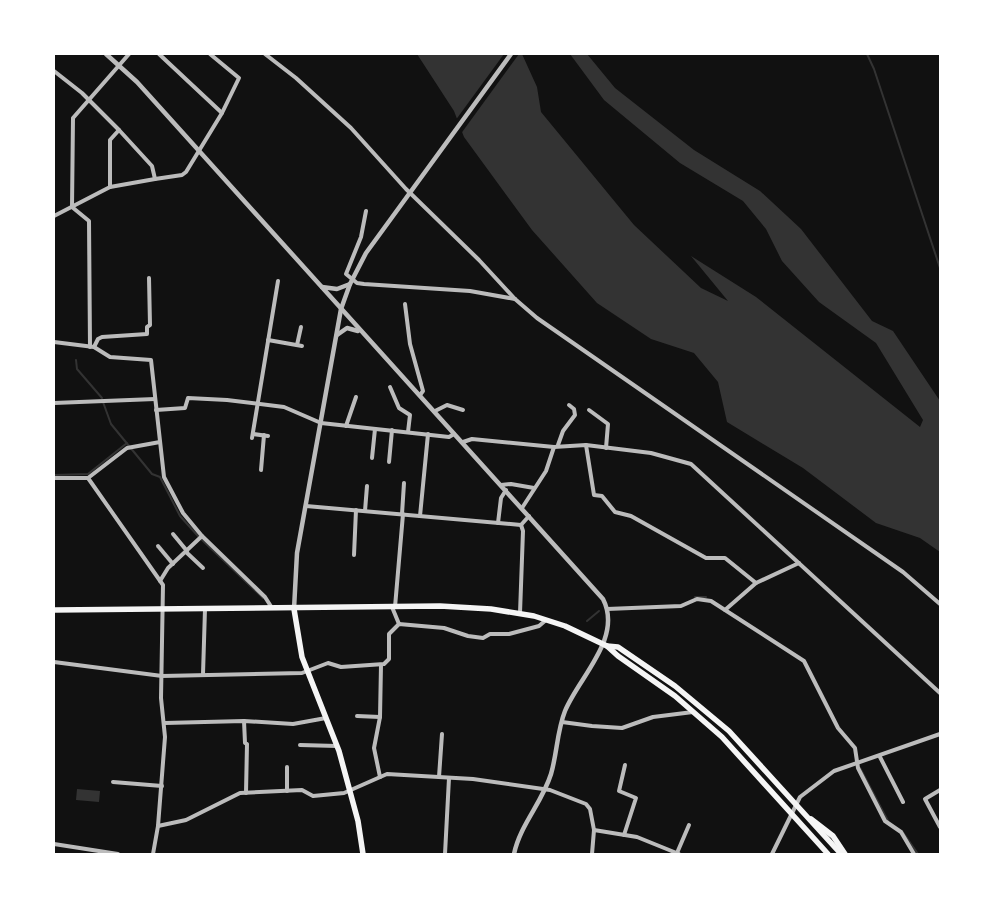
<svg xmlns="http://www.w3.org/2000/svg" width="994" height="908" font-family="Cabin,sans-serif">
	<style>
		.water { fill: #333 }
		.pier { fill: #111 }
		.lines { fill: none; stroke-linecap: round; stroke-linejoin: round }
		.stream { stroke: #333; stroke-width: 2 }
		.minor { stroke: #bcbcbc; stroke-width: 4 }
		.tertiary { stroke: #bcbcbc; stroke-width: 4.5 }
		.trunk { stroke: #f5f5f5; stroke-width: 5.5 }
	</style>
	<rect width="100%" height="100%" fill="#111"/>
	<g class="water">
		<path d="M417 54H522L537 87 541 112 634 225 701 288 728 301 691 256 756 297 920 427 923 420 876 343 819 302 782 261 766 229 743 201 680 163 604 100 570 54H587L615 88 694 150 760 191 801 229 872 321 893 331 940 401V552L920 538 876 523 803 468 727 422 718 382 694 353 651 339 597 303 532 230 464 137 454 111Z"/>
		<path d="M77 789 100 791 99 802 76 800Z"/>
	</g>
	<path class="pier" d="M504 54H519L460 135 455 121Z"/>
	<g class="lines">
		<g class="stream">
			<path d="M867 54 874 69 940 268V294"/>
			<path d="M76 360 77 369 102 398"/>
			<path d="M103 402 111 424 152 474 160 477 180 516 198 536"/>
			<path d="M54 475 88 474 127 443"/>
			<path d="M202 540 263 598"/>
			<path d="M695 597H706"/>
			<path d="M587 621 599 611"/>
			<path d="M860 768 888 821"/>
			<path d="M902 831 918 854"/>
		</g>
		<g class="minor">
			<path d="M159 54 222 113"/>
			<path d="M265 54 296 78 351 128 406 189 479 260 515 299 537 318 903 572 940 604"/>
			<path d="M54 71 82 93 119 130 152 166 155 179 182 175 186 172 222 113 239 78 210 54"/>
			<path d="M110 187V140L119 130"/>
			<path d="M366 211 361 237 346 274 357 283 364 284 470 291 515 299"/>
			<path d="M54 216 110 187 155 179"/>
			<path d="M405 304 410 344 423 391 420 395"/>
			<path d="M268 340 302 346"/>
			<path d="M54 342 94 347 110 357 151 360 164 477 183 513 202 536 265 597 272 608"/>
			<path d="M297 345 301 327"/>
			<path d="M90 347 89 221 72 207 73 118 129 54"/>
			<path d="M94 347 98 339 102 337 147 334V327L150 325 149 278"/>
			<path d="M390 387 399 408 410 415 408 432"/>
			<path d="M54 403 155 399"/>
			<path d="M156 410 185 408 188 398 227 400 284 407 321 423 449 437 454 434"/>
			<path d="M589 410 608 424 606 448"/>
			<path d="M435 411 447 405 463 410"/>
			<path d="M346 426 356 397"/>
			<path d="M253 434 268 436"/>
			<path d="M252 438 278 281"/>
			<path d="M463 442 472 439 554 447 586 445 651 453 691 464 940 693"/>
			<path d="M558 445 563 431 575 415 574 409 569 405"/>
			<path d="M586 445 594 495 602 496 615 512 631 516 706 558H725L756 583"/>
			<path d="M372 458 375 429"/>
			<path d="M389 462 392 430"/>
			<path d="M261 470 264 435"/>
			<path d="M54 478H88L127 448 160 442"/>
			<path d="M88 478 163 585 161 698 165 737 158 826 153 854"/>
			<path d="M501 485 511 484 534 488"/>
			<path d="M306 506 521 525 529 516"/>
			<path d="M522 508 546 471 554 447"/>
			<path d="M365 511 367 486"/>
			<path d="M402 514 404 483"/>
			<path d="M420 516 428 434"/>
			<path d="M498 523 501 498 506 490"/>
			<path d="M173 534 187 551"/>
			<path d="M158 546 173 564"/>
			<path d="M186 552 203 568"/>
			<path d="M354 555 356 510"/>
			<path d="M160 581 168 568 202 536"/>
			<path d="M392 607 399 624"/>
			<path d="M395 607 403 514"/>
			<path d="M607 609 681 606 697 599 711 601 804 661 838 728 855 748 858 768 885 821 901 832 914 854"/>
			<path d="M725 610 756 583 799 563"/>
			<path d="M520 613 523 531 521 525"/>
			<path d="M54 662 162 676 302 673 328 663 341 667 384 664 389 659V634L399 624 444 628 468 636 483 638 490 634H509L539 626 546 620"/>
			<path d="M203 674 205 609"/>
			<path d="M357 716 380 717"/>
			<path d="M244 721 245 743 247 744 246 793"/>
			<path d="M562 722 592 726 622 728 653 717 693 712"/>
			<path d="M165 723 244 721 293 724 326 718"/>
			<path d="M300 745 337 746"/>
			<path d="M880 757 903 802"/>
			<path d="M287 767V791"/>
			<path d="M380 777 374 748 380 717 381 665"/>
			<path d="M439 777 442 734"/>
			<path d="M113 782 162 786"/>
			<path d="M940 790 925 799 940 827"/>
			<path d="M158 826 186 820 240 793 302 790 313 796 344 793 387 774 473 779 550 790 586 804 590 809 594 830 637 837 679 854"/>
			<path d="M624 835 636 798 619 791 625 765"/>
			<path d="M54 844 118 854"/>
			<path d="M677 853 689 825"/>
			<path d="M445 854 449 778"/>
			<path d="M592 854 594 830"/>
			<path d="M772 854 800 797 834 771 940 734"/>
		</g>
		<g class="tertiary">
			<path d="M106 54 137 82 603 599C623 638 579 677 565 711 557 731 557 754 551 774 542 803 520 825 514 854"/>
			<path d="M322 287 337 289 350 284"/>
			<path d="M337 335 347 328 358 331"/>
			<path d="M294 609 297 553 341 309 350 284 366 253 511 54"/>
		</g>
		<g class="trunk">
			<path d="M294 609 302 657 339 751 358 821 363 854"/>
			<path d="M54 610 440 606 491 609 534 616 565 626 607 646 618 656 675 696 722 737 828 854"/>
			<path d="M607 646 618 647 675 686 729 731 841 854"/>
			<path d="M811 819 833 836 845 854"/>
		</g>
	</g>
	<rect width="994" height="908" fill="none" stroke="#ffffff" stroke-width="110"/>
</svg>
